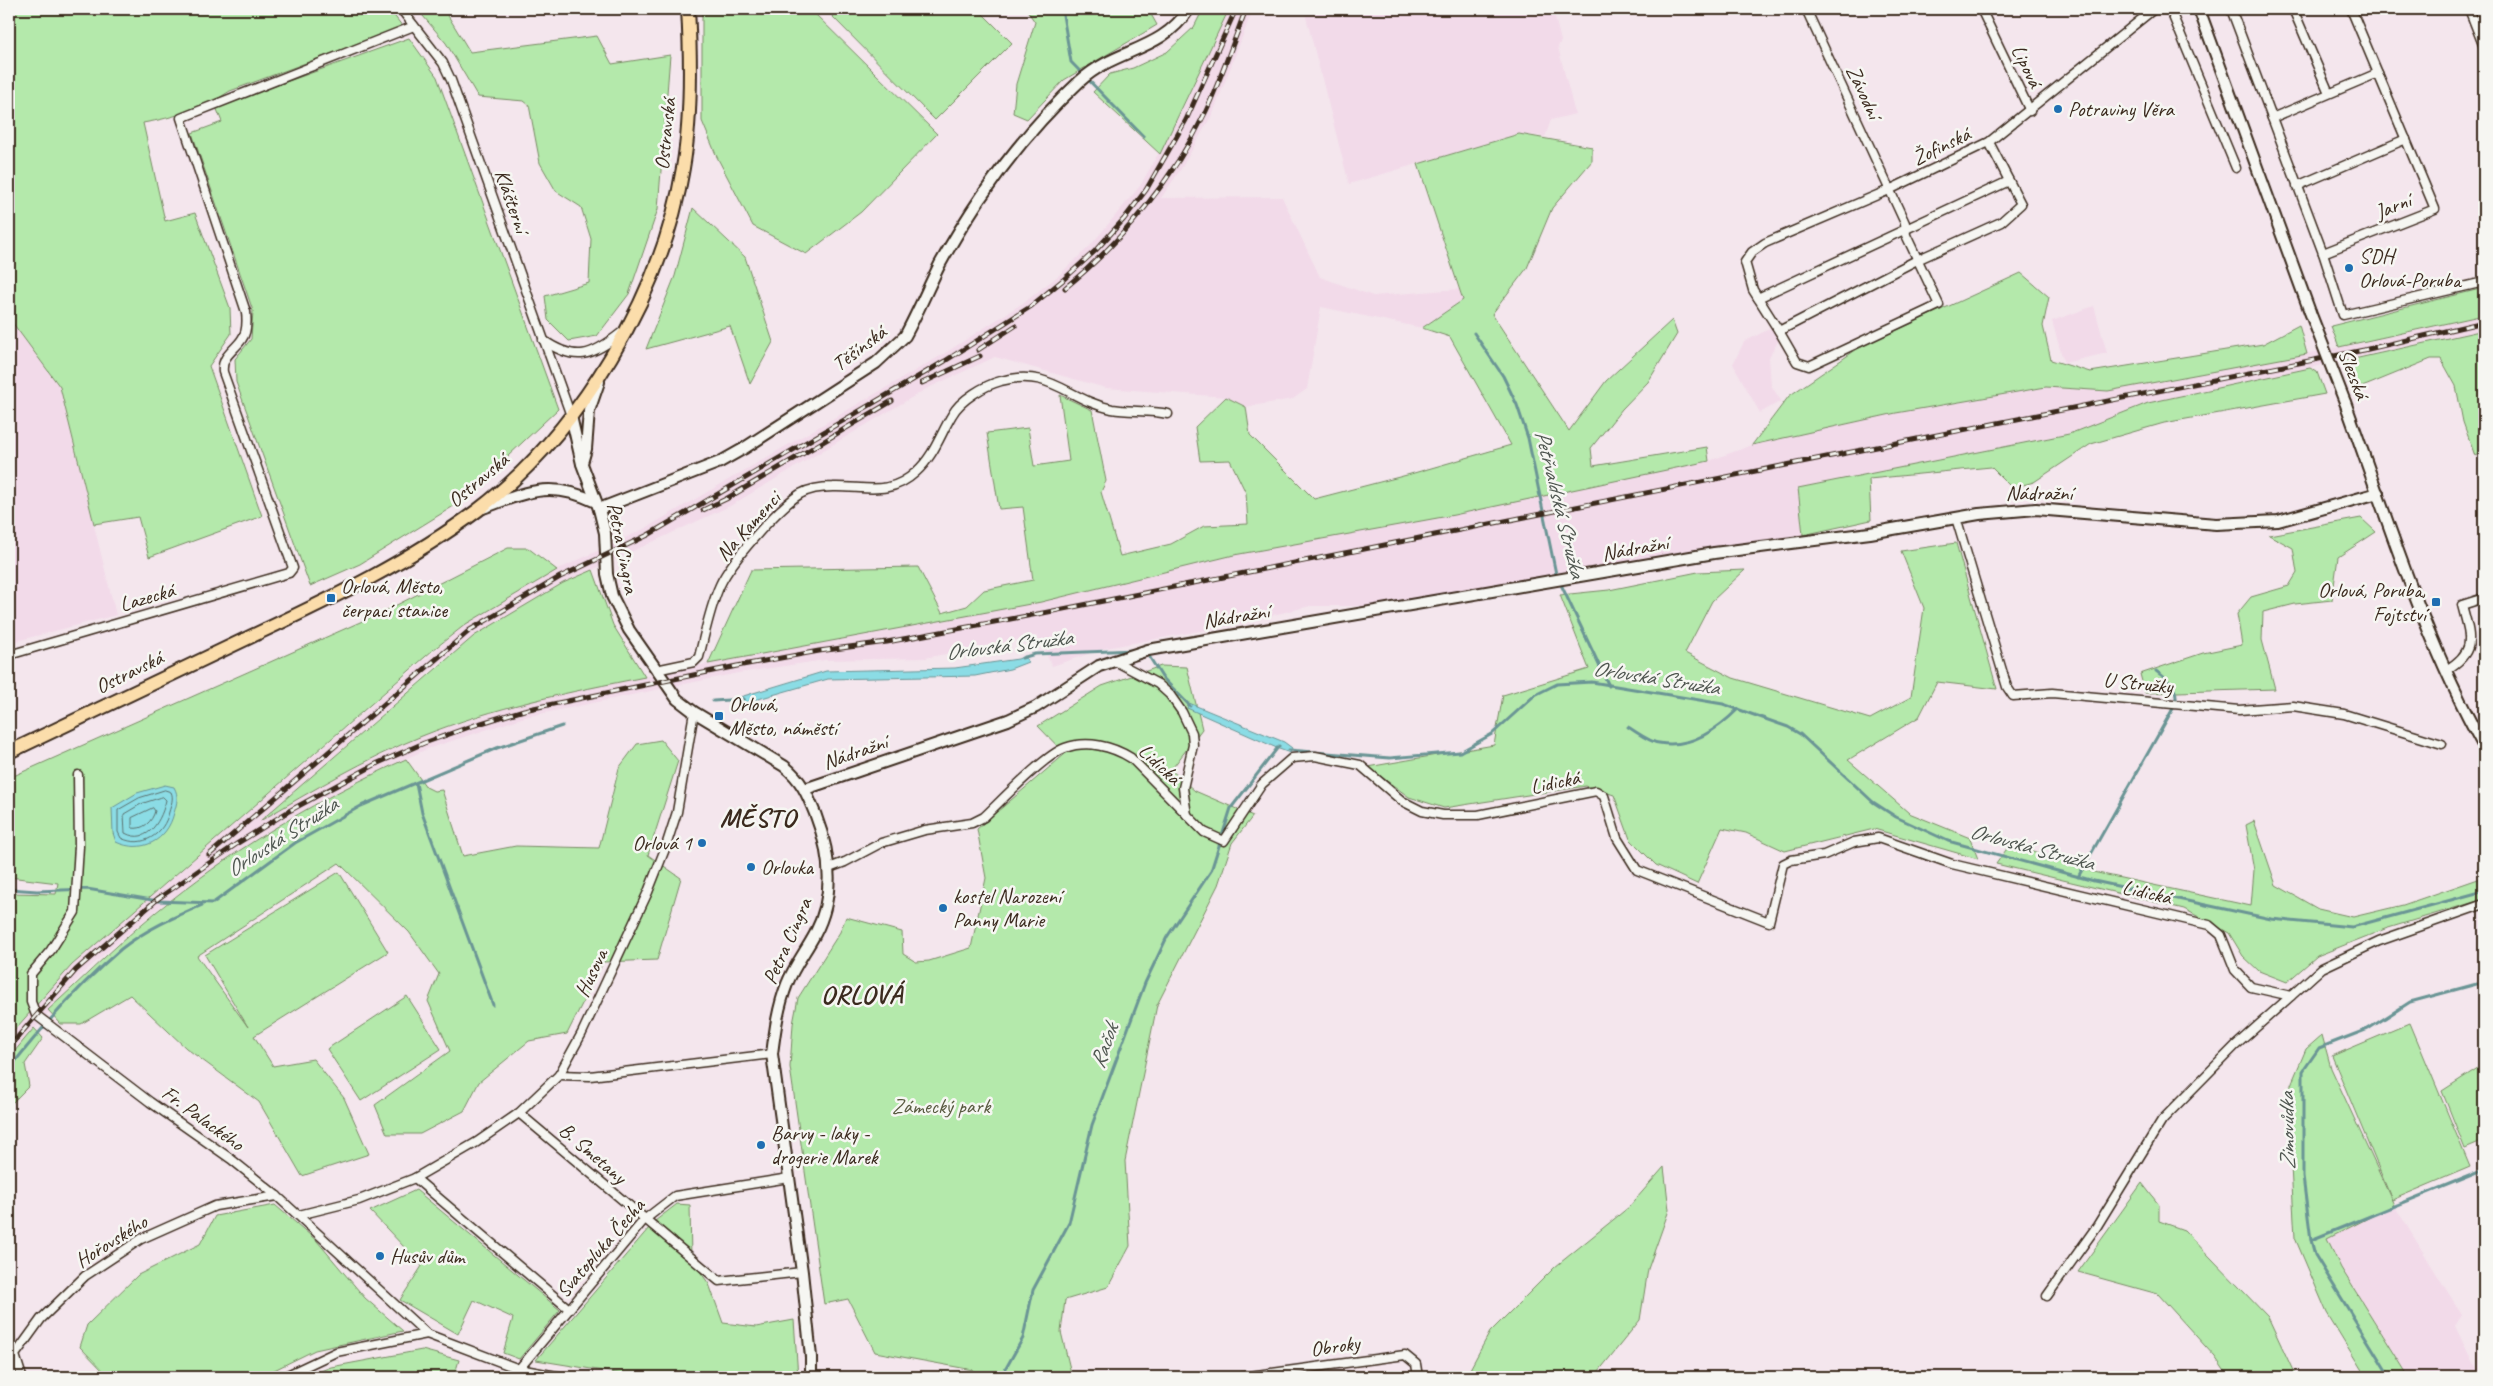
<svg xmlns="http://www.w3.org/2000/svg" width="2493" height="1386" font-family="Caveat,sans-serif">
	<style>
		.built { fill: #f2dae9 }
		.green { fill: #b4e9ab; stroke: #788a64 }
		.water { fill: #8bdce5; stroke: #6b9595 }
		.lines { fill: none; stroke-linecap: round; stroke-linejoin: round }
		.shore { stroke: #5b716e; stroke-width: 1 }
		.stream { stroke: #6b9595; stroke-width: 3 }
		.minor-casing { stroke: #3b2a1e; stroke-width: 11 }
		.tertiary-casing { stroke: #3b2a1e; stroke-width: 14 }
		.primary-casing { stroke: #3b2a1e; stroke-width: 16 }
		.minor { stroke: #f6f6f2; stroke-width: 8 }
		.tertiary { stroke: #f6f6f2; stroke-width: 10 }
		.primary { stroke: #fbddab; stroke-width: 12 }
		.rail-casing { stroke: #3b2a1e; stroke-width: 5 }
		.rail { stroke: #f6f6f2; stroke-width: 3; stroke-dasharray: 9; stroke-linecap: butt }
		.tertiary-bridge-casing { stroke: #3b2a1e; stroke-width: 14; stroke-linecap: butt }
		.tertiary-bridge { stroke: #f6f6f2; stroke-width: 10 }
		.poi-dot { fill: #1f6fb2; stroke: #f6f6f2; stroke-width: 2 }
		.labels { text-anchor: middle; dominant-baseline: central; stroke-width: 5; stroke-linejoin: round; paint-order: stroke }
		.street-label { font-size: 21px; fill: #3b2a1e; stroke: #f6f6f2 }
		.poi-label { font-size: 21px; fill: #3b2a1e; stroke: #f6f6f2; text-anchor: start }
		.park-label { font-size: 21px; fill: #595a41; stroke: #f6f6f2 }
		.water-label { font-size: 22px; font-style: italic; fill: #4f5650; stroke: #f6f6f2 }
		.district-label { font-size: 26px; font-weight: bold; letter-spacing: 1px; fill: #3b2a1e; stroke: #f6f6f2 }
	</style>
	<rect width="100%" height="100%" fill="#f4e6ed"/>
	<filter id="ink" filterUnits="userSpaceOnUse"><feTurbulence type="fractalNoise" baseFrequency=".02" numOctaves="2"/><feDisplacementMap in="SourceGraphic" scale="10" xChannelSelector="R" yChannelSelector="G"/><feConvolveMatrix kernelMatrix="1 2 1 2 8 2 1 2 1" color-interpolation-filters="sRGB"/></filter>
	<g filter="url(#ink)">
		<g class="built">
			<path d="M1229 9H1253L1213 113 1181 169 1161 198 1282 197 1320 277 1373 296 1459 289 1463 300 1422 328 1321 307 1307 389 1293 399 1246 407 1226 397 1106 388 995 357 926 389 730 506 564 583 442 661 263 819 338 776 422 736 522 703 589 688 819 641 1041 602 1234 555 1709 461 1752 445 1896 413 2046 387 2108 391 2363 343 2484 315V330L2148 403 2069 434 1798 488 1803 535 1695 550 1374 606H1310L1233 625 1106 648 1052 666 1037 636 925 658 825 660 738 673 525 717 427 749 381 770 292 817 242 849 161 906 125 936 81 975 9 1058V1036L72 965 466 624 557 570 644 529 942 355 1026 301 1059 275 1090 246 1140 186 1179 117Z"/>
			<path d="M1304 9H1553L1561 41 1558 47 1575 114 1551 120 1545 137 1519 134 1349 184Z"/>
			<path d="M2094 306 2107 353 2064 363 2052 321Z"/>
			<path d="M9 318 60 387 116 615 9 643Z"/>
			<path d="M1775 326 1780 338 1769 357 1771 385 1781 401 1760 413 1733 364 1744 342Z"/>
			<path d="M2394 1205 2462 1315 2455 1326 2473 1363 2484 1377H2409L2341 1268 2327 1239Z"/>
		</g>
		<g class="green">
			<path d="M9 9H389L403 27 230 91C205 108 173 118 143 123L165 221 195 213 230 308 231 334 209 366 262 516 149 557 138 517 94 524 60 387 9 318Z"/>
			<path d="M417 9H444L470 52 597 36 612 64 670 55 658 209 629 294 597 336 569 341 548 320 545 296 589 283 591 239 581 207 556 191 540 163 529 105 524 101 478 97 446 43Z"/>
			<path d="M702 9H810L937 134 861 212 806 254 753 226 717 157 702 121Z"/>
			<path d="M825 9H978L1012 43 935 120Z"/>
			<path d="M1026 9H1148L1157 25 1064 80 1027 119 1013 113 1016 84 1035 22Z"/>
			<path d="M1203 9H1229L1160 154 1093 92 1110 74 1133 68 1167 52 1194 27Z"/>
			<path d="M409 38 437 77 558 409 457 504 360 564 310 586 236 382 235 359 251 339 253 311 192 133 222 122 216 107Z"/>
			<path d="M1519 134 1592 147V161L1552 208 1527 268 1492 314 1569 431 1606 381 1672 320 1677 334 1648 382 1622 409 1591 448 1593 466 1707 447 1709 461 1454 515 1234 555 1041 602 708 664 751 570 918 567 942 613 967 606 984 590 1033 580 1023 507 999 509 987 433 1028 428 1034 466 1069 461 1060 395 1092 410 1106 481 1101 492 1120 556 1171 544 1204 526 1248 524 1246 493 1230 460 1200 461 1195 427 1226 397 1246 407 1250 435 1314 499 1407 475 1511 445 1450 337 1422 328 1463 300 1418 164Z"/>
			<path d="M693 208 745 257 773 342 750 384 730 326 646 349 675 276Z"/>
			<path d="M2021 273 2049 297 2043 326 2051 360 2090 372 2263 344 2299 325 2307 354 2108 391 2046 387 1896 413 1752 445 1789 396 1860 347Z"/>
			<path d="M2484 288V315L2339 347 2331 326Z"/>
			<path d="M2484 330V451L2475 456 2463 422 2456 386 2441 359H2431L2355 390 2345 361Z"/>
			<path d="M2310 368 2317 372 2325 394 2164 423 2091 444 2034 482 2012 488 1991 467 1869 479 1871 520 1803 535 1798 488 2069 434 2148 403Z"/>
			<path d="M2361 518 2376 532 2338 557 2332 600 2295 604 2263 612 2262 640 2275 689 2145 693 2140 674 2203 653 2242 645 2237 614 2251 597 2289 586 2297 573 2293 548 2269 535Z"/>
			<path d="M1956 543 1997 689 1937 682 1919 717 1848 760 1909 813 1970 838 1978 859 1874 829 1785 851 1746 833 1722 828 1697 884 1656 865 1630 839 1614 795 1586 786 1444 808 1409 797 1368 767 1494 745 1503 695 1589 669 1560 595 1609 590 1698 572 1745 570 1712 601 1685 653 1733 678 1870 719 1911 697 1924 608 1901 551Z"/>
			<path d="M508 548H528L557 570 466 624 433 650 72 965 9 1036V893L56 894 58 883 9 877V778L385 611Z"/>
			<path d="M593 570 613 625 645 677C569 692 494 707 422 736 365 759 313 790 260 821L474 636 563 583Z"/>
			<path d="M1161 666 1187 667 1202 729 1171 770 1195 791 1253 816 1232 843 1218 885 1157 1005 1125 1161 1130 1246 1108 1287 1065 1300 1061 1332 1072 1377H973V1370L875 1352 848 1299 824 1304 790 1067 793 1024 798 998 840 932 846 917 902 932 903 954 916 962 929 961 971 948 986 878 977 829 1065 754 1038 726 1102 686Z"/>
			<path d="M661 740 678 761 648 855 681 878 657 960 603 962 567 1034 529 1041 479 1082 464 1111 420 1134H387L375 1105 450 1051 428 1001 439 974 409 932 339 863 197 956 248 1027 205 955 339 872 388 952 254 1036 273 1066 313 1059 344 1098 369 1154 302 1176 259 1102 186 1048 130 995 81 1024H61L48 1010C88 974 127 934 170 901 242 844 322 797 406 759L426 787 434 791 442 790 463 856 516 846 599 848 619 768 637 744Z"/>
			<path d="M2254 821 2276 885 2318 909 2353 917 2403 905 2484 877V899L2385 929 2317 956 2287 982 2259 971 2243 956 2229 933 2184 909 1996 864 2011 843 2093 872 2251 906 2254 870 2246 825Z"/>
			<path d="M407 996 441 1049 361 1101 327 1049Z"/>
			<path d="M2410 1023 2470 1167 2392 1200 2332 1056Z"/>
			<path d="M34 1028 43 1038 25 1064 29 1086 9 1106V1058Z"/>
			<path d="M2322 1035 2331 1068 2394 1205 2327 1239 2341 1268 2409 1377H2366L2327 1313 2295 1238 2287 1094 2306 1049Z"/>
			<path d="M2484 1064V1141L2465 1149 2442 1091Z"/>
			<path d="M1664 1167 1669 1210 1648 1269 1640 1320 1594 1377H1501L1493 1372 1469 1371 1490 1332 1555 1267 1629 1207Z"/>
			<path d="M2142 1183 2159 1205V1221L2184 1230 2268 1317 2296 1377H2229L2215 1357 2158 1294 2078 1272Z"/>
			<path d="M416 1190 560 1310 519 1359 503 1353 513 1318 474 1300 458 1334 400 1300 422 1266 370 1211Z"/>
			<path d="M677 1204 690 1205 691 1259 709 1284 723 1323 756 1327 794 1320 798 1377H640L536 1360 655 1221Z"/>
			<path d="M275 1205 317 1241 365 1298 403 1331 315 1350 260 1377H106L105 1373 80 1347 87 1325 138 1275 200 1244 215 1216Z"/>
			<path d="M422 1350 459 1360 454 1377H305L331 1367Z"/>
		</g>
		<g class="water">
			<path d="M1025 656 1028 662 1010 669 975 676 828 679 741 704 740 697 826 671 955 668 1018 659Z"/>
			<path d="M1189 703 1284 742 1292 748 1290 753 1279 749 1187 708Z"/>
			<path d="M165 785 174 787C179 796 177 803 174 813 167 841 142 854 116 842L113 833 112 808 137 793Z"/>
		</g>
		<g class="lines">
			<g class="shore">
				<path d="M165 790 171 792C174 798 171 805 169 812 164 834 143 849 121 838L118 832V810L139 798Z"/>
				<path d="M163 797 166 800C162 818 149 846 125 833L124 814 141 804Z"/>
				<path d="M153 808 155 811C152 822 143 830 132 828V818Z"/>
			</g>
			<g class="stream">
				<path d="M1062 9 1071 62 1144 137"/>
				<path d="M1474 333 1503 376 1517 405 1528 438 1556 574 1609 686"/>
				<path d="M1147 653 1162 677 1190 706"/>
				<path d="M1022 658 1035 654 1135 650"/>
				<path d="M713 701 744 699"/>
				<path d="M1628 727C1637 732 1649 742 1659 743 1690 749 1717 730 1738 709"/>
				<path d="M1289 750 1390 758 1460 752 1492 734 1535 695 1557 684 1592 682 1723 704 1788 727 1800 734 1873 802 1896 817 1948 841 2094 881 2271 919 2352 927 2484 891"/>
				<path d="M416 783 422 813 493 1005"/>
				<path d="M2078 877 2175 705C2180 689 2167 679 2156 671"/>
				<path d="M9 889 37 891 87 889 158 901 213 903 295 843 361 806 497 748 562 726"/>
				<path d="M9 1069C43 1026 79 985 121 949 145 930 174 917 202 905"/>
				<path d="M2311 1240 2484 1170"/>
				<path d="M1001 1377 1023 1338 1033 1290 1069 1223 1092 1125 1145 983 1167 937 1211 871 1231 808 1279 746"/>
				<path d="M2390 1377 2315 1255 2311 1240 2303 1177V1071L2319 1048 2368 1029 2410 1002 2484 982"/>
			</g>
			<defs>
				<g id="minor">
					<path d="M401 9 443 63 451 80 571 416"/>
					<path d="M1981 9 2030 111"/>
					<path d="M2170 9 2236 168"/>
					<path d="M2231 9 2323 253 2343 315 2484 282"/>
					<path d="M2293 9 2329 93"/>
					<path d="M2469 9 2484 47"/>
					<path d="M2272 118 2378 73"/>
					<path d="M1989 142 2021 204 2001 222 1917 260 1779 331 1753 290 1745 262 1752 252 1765 243 1889 190 1989 142 2154 9"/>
					<path d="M2297 186 2406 139"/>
					<path d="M2323 253 2435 209 2351 9"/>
					<path d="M1758 298 2009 181"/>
					<path d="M1779 331 1797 362 1809 366 1939 305 1906 235 1905 223 1806 9"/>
					<path d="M543 340C576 363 592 356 621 333"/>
					<path d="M1956 518 2007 687 2013 696 2052 693 2239 710 2293 706 2344 714 2442 744"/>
					<path d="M9 655 289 573 293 568 223 372C221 356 234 351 242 339 247 332 247 321 246 312L181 118 414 26"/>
					<path d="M1113 660 1158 684 1170 695 1182 712 1192 733 1193 745 1183 788 1187 815"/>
					<path d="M656 670 694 662 699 657C705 633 710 607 720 585 731 561 778 508 800 494 809 489 823 487 833 487 865 486 889 497 916 472 934 456 940 435 952 415 960 400 985 385 1001 381 1050 367 1068 400 1112 409 1130 412 1149 410 1168 414"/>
					<path d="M2446 670C2478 651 2470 636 2462 605L2484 598"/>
					<path d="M78 775 79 846 75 912 51 950 31 974V1002L36 1015 150 1102 231 1159 277 1196 427 1334 519 1369 562 1377"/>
					<path d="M829 868 845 862 881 843 925 830 972 823 984 817C1002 800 1045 755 1065 748 1087 740 1112 746 1131 758L1204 832 1224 841 1262 784 1292 758 1315 756 1360 765 1402 801 1422 811 1443 815H1478L1596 791 1604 796 1617 838 1637 870 1769 922 1783 864 1791 860 1824 855 1854 842 1878 838 1952 864 2209 925 2221 935 2235 970 2251 987 2291 996 2322 968 2379 941 2484 904"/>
					<path d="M559 1075 590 1076 772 1054"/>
					<path d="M519 1113 719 1281 802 1272"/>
					<path d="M415 1178 569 1309"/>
					<path d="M299 1215 359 1200 415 1178 477 1142 519 1113 559 1075 582 1033 648 892 665 849 677 812 694 712"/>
					<path d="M2047 1296 2097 1226 2162 1120 2235 1046 2291 996"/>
					<path d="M9 1366 15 1355"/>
					<path d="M22 1377 15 1355 41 1319 85 1276 141 1239 215 1206 277 1196"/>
					<path d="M283 1377 336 1352 427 1334"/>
					<path d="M515 1377 519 1369 644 1220 675 1196 789 1178"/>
					<path d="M1242 1377 1405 1355 1416 1364 1418 1377"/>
				</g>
				<g id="tertiary">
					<path d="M2199 9 2310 312"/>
					<path d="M2345 402C2387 518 2424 639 2484 747"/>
					<path d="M571 416 582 464 599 509 605 533 607 574 612 596 629 630 677 699 694 712 784 766C802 780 808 796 816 816 831 855 835 896 815 934 806 951 794 966 787 984 778 1007 775 1030 772 1054L802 1272 811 1357V1377"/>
					<path d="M582 463 586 449 589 411 599 382"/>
					<path d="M483 508C527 492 551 480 596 502"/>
					<path d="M599 509 720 462 743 449 876 363 905 336C918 312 928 288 940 264 977 197 1024 133 1080 81 1116 48 1161 52 1189 9"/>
					<path d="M805 789 1008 720 1036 707 1099 666 1148 650 1714 553 1870 533 1979 514 2036 509 2216 524 2278 521 2378 493"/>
				</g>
				<path id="primary" d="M9 752C90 713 171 674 252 636 330 599 409 562 478 510 579 433 663 294 683 168 692 116 691 61 688 9"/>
			</defs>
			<use href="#minor" class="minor-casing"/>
			<use href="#tertiary" class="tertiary-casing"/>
			<use href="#primary" class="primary-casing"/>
			<use href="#minor" class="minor"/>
			<use href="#tertiary" class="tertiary"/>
			<use href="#primary" class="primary"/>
			<defs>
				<g id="rail">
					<path d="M1065 288C1123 241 1174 178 1206 111 1221 78 1233 43 1246 9"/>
					<path d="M978 350 1015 326"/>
					<path d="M922 383 980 356"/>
					<path d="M703 510 726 499 892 401"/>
					<path d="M209 855 470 630 560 577 648 535 945 361 1030 307 1063 280 1095 251 1124 219 1146 190 1186 120 1236 9"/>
					<path d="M156 900 238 843 289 811 378 763 424 743 475 725 524 710 737 666 819 651 887 642 1043 613 2364 350 2484 322"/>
					<path d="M9 1047 76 970 161 896"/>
				</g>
			</defs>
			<use href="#rail" class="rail-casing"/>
			<use href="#rail" class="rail"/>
			<defs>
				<path id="tertiary-bridge" d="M2310 312 2345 402"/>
			</defs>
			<use href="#tertiary-bridge" class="tertiary-bridge-casing"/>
			<use href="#tertiary-bridge" class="tertiary-bridge"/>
		</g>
	</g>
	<g class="poi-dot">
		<circle cx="2058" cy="109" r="5"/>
		<circle cx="2349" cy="268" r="5"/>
		<rect x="326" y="593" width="10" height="10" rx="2.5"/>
		<rect x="2431" y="597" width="10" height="10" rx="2.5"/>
		<rect x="714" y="711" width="10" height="10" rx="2.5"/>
		<circle cx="702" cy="843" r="5"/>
		<circle cx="751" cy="867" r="5"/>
		<circle cx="943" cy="908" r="5"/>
		<circle cx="761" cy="1145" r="5"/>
		<circle cx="380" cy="1256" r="5"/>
	</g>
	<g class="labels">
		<g class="street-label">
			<text transform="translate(2027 66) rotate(64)">Lipová</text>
			<text transform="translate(1864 92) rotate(65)">Závodní</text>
			<text transform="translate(665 134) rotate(-84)">Ostravská</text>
			<text transform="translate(1941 146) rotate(-26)">Žofinská</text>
			<text transform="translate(512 201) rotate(71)">Klášterní</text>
			<text transform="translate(2393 206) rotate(-22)">Jarní</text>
			<text transform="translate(859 348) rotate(-37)">Těšínská</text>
			<text transform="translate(2354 374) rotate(69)">Slezská</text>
			<text transform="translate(478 480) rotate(-40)">Ostravská</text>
			<text x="2039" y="493">Nádražní</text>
			<text transform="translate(748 526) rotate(-48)">Na Kamenci</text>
			<text transform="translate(623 548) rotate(79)">Petra Cingra</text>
			<text transform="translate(1635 548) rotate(-10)">Nádražní</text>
			<text transform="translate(147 597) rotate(-16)">Lazecká</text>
			<text transform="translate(1236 616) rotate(-9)">Nádražní</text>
			<text transform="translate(129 672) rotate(-26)">Ostravská</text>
			<text transform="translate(2138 683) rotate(6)">U Stružky</text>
			<text transform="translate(855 752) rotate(-19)">Nádražní</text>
			<text transform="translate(1160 764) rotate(43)">Lidická</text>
			<text transform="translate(1555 782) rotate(-12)">Lidická</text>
			<text transform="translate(2147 892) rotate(13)">Lidická</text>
			<text transform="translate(787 941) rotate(-66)">Petra Cingra</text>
			<text transform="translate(591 973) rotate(-65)">Husova</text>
			<text transform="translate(203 1118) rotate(36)">Fr. Palackého</text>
			<text transform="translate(593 1153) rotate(41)">B. Smetany</text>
			<text transform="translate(111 1241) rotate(-32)">Hořovského</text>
			<text transform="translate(600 1248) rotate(-49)">Svatopluka Čecha</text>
			<text transform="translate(1335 1346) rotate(-8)">Obroky</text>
		</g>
		<g class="poi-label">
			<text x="2068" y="109">Potraviny Věra</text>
			<text x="2359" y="256">SDH<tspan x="2359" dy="24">Orlová-Poruba</tspan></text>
			<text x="341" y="586">Orlová, Město,<tspan x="341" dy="24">čerpací stanice</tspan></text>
			<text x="2426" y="590" text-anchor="end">Orlová, Poruba,<tspan x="2426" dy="24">Fojtství</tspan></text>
			<text x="729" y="704">Orlová,<tspan x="729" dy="24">Město, náměstí</tspan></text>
			<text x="692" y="843" text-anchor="end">Orlová 1</text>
			<text x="761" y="867">Orlovka</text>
			<text x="953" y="896">kostel Narození<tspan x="953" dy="24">Panny Marie</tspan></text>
			<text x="771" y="1133">Barvy - laky -<tspan x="771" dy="24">drogerie Marek</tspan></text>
			<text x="390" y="1256">Husův dům</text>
		</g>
		<g class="park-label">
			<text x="941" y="1106">Zámecký park</text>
		</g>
		<g class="water-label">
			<text transform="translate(1560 504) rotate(76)">Petřvaldská Stružka</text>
			<text transform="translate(1009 645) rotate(-7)">Orlovská Stružka</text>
			<text transform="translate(1656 678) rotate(9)">Orlovská Stružka</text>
			<text transform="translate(282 837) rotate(-33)">Orlovská Stružka</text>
			<text transform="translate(2032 847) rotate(15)">Orlovská Stružka</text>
			<text transform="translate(1104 1046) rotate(-70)">Račok</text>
			<text transform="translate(2287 1131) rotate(-91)">Zimovůdka</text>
		</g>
		<g class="district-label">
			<text x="758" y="817">MĚSTO</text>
			<text x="862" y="994">ORLOVÁ</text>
		</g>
	</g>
	<rect width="2493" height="1386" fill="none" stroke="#f6f6f2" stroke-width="30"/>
	<rect x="15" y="15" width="2463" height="1356" fill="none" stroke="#3b2a1e" stroke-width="2" filter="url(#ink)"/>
</svg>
